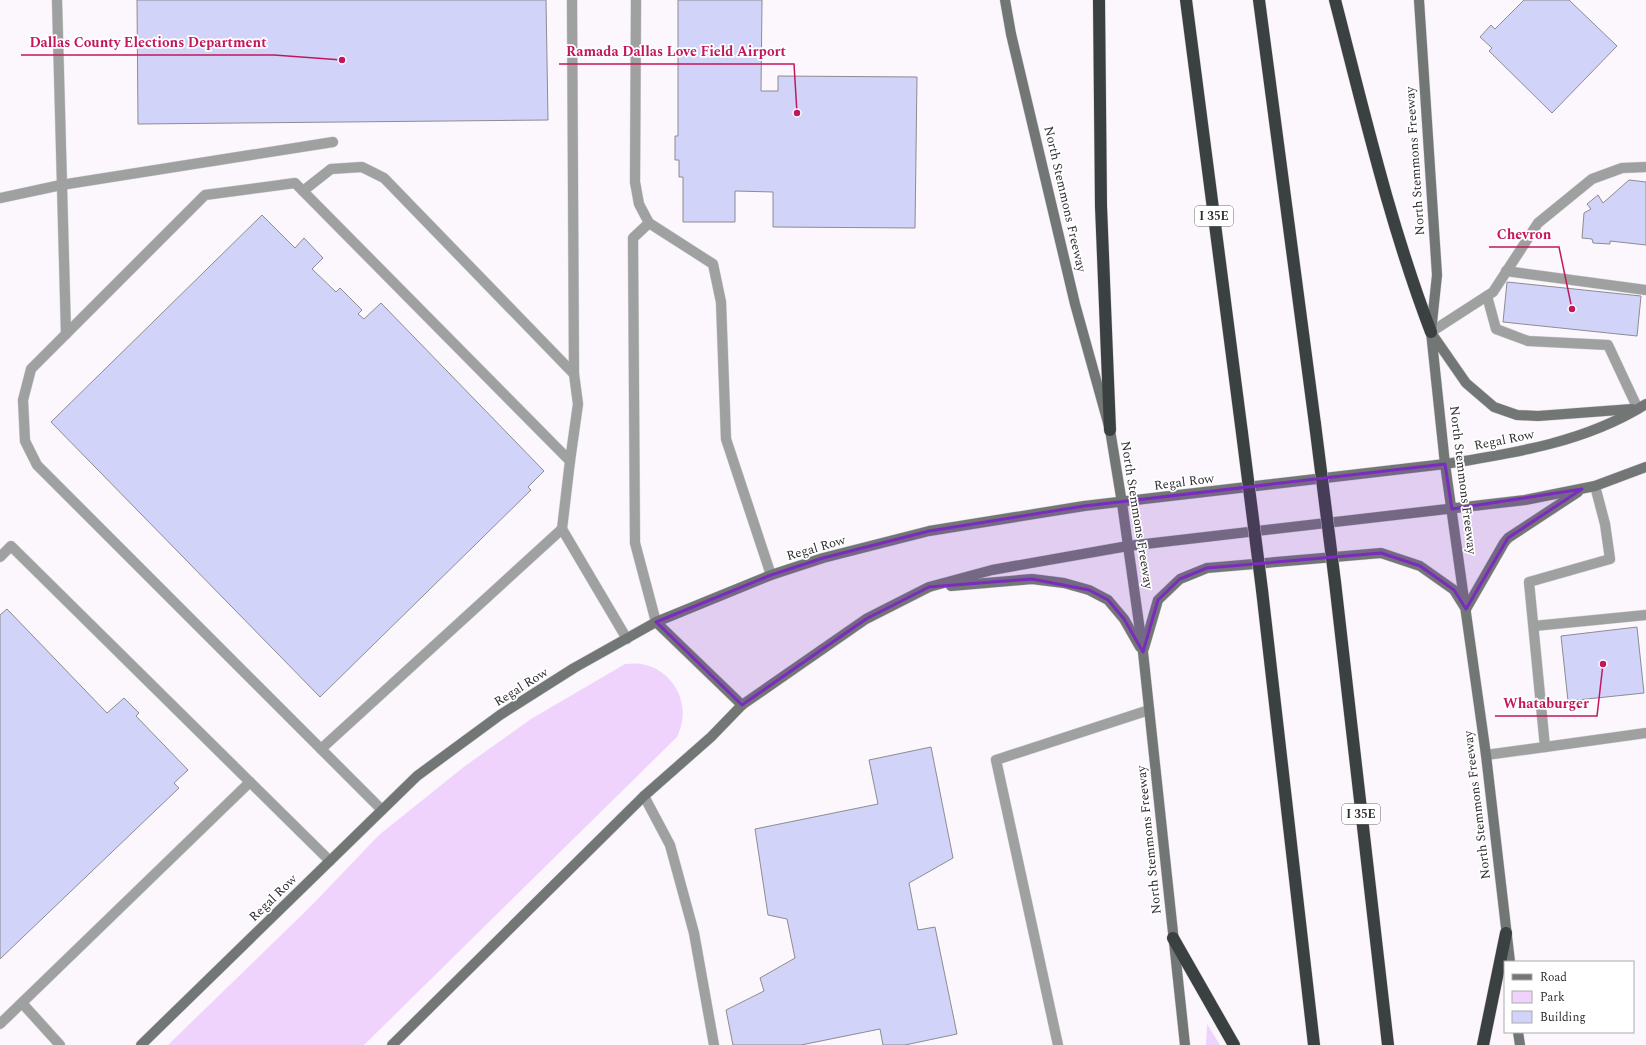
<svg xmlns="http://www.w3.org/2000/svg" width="1646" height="1045" font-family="Spectral,serif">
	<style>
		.green { fill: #efd3fd }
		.building { fill: #d1d3f9; stroke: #8c8c92 }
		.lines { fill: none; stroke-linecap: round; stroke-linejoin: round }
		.service-casing { stroke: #d6d3d8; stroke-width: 11 }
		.secondary-casing { stroke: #d6d3d8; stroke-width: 11 }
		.motorway-casing { stroke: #d6d3d8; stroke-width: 13 }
		.service { stroke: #9ea1a0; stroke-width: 10 }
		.secondary { stroke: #727776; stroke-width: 10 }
		.motorway { stroke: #3b4140; stroke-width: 12 }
		.motorway-bridge-casing { stroke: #d6d3d8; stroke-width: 13; stroke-linecap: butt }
		.motorway-bridge { stroke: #3b4140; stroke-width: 12 }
		.marked { fill: #7b2cbf; fill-opacity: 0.2; stroke: #7b2cbf; stroke-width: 3; stroke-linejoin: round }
		.labels { text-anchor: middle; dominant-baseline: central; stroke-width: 3.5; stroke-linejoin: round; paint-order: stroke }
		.shield { fill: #fff; stroke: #6e6d6f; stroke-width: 1 }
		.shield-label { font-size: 12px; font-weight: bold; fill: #302f31 }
		.street-label { font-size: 13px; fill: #302f31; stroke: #fff }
		.leader { fill: none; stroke: #c2185b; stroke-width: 1.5 }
		.callout-dot { fill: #c2185b; stroke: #fff; stroke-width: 1.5 }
		.callout-label { font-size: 14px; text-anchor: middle; font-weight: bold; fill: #c2185b; stroke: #fff; stroke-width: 3.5; stroke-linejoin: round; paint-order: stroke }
	</style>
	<rect width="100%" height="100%" fill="#fbf7fd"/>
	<g class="green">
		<path d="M625 664C630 664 636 663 641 664 668 668 687 695 682 722 681 727 679 732 677 737L364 1045H168L312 905 379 835 465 766 531 719Z"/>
		<path d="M1207 1024 1220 1045H1206Z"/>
	</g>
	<g class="building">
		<path d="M137 0H546L548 120 138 124Z"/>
		<path d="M678 0H762L761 91H778V76L917 77 915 228 773 227V192L735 191V222H683V177H679V160H675V136H678Z"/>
		<path d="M1524 0H1569L1617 46 1552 113 1489 51 1492 48 1480 37 1491 25 1495 29Z"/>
		<path d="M1629 180 1646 182V245L1610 241V244L1593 243 1592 239 1582 238 1584 213 1591 209 1587 204 1598 195 1603 203Z"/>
		<path d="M262 215 295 248 304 238 323 258 312 269 336 292 340 288 362 310 358 314 364 319 381 303 544 471 528 487 531 490 320 697 51 422Z"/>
		<path d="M1507 282 1641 296 1637 336 1503 322Z"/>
		<path d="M7 609 107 713 124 698 139 713 136 716 188 770 174 783 179 788 0 959V615Z"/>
		<path d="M1637 627 1644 693 1568 701 1561 636Z"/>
		<path d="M931 747 953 858 909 883 918 930 935 927 957 1034 905 1045H883L880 1029 801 1045H733L726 1010 764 991 760 978 795 958 787 919 768 915 755 829 878 804 869 760Z"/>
	</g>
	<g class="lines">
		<defs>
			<g id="service">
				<path d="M57 0 66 334"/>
				<path d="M572 0 574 374"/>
				<path d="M636 0 635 182 639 204 649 223 713 264 721 302 726 439 771 575"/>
				<path d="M303 191 331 169 362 167 384 178 574 374 578 404 570 461"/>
				<path d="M0 198 61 185 333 142"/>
				<path d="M649 223 633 238 635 543 656 622"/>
				<path d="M1506 271 1646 290"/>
				<path d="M1487 296 1496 329 1528 341 1608 345 1638 409"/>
				<path d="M1431 332 1493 292 1538 223 1592 179 1622 168 1646 167"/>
				<path d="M0 557 11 546 330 861"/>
				<path d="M1534 626 1646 615"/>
				<path d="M1545 747 1646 733"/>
				<path d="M321 749 562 529"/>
				<path d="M1486 755 1545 747 1529 582 1610 559 1605 524 1595 486"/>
				<path d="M644 796 670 845 694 933 714 1045"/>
				<path d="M382 810 37 465 25 441 23 400 31 369 205 195 295 183 570 461 562 529 627 639"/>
				<path d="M22 1003 60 1045"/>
				<path d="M0 1024 250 782"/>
				<path d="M1058 1045 996 760 1149 710"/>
			</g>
			<g id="secondary">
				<path d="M1005 0 1011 34 1075 304 1110 430 1122 503 1143 652 1185 1045"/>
				<path d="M1419 0 1437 275 1431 332 1445 464 1486 755 1510 962"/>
				<path d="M1432 334 1466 383 1494 407 1517 415 1538 416 1632 409"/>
				<path d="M951 586 1032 579 1064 583 1089 590 1108 600 1124 619 1140 647"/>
				<path d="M1466 609 1504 543 1508 538 1578 492"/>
				<path d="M656 622 742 705"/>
				<path d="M1144 648 1158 600 1180 579 1207 568 1381 553 1420 566 1454 590 1464 606"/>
				<path d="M1518 1032 1520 1045"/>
				<path d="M141 1045 417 776 500 715 574 668 656 622 771 575 823 558 929 531 1084 506 1445 464C1515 453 1586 442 1646 404"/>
				<path d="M392 1045 644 796 711 737 742 705 866 619 929 587 992 570 1128 546 1525 500 1595 486 1646 467"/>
			</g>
			<g id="motorway">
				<path d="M1099 0 1101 206 1110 430"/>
				<path d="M1186 0 1242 433"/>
				<path d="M1259 0 1315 424"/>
				<path d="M1335 0C1364 112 1390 225 1431 332"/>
				<path d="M1335 582 1388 1045"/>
				<path d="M1262 590 1314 1045"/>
				<path d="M1173 938 1234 1045"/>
				<path d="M1483 1045 1506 933"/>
			</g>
		</defs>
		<use href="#service" class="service-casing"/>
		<use href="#secondary" class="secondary-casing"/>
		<use href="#motorway" class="motorway-casing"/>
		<use href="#service" class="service"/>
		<use href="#secondary" class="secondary"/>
		<use href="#motorway" class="motorway"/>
		<defs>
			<g id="motorway-bridge">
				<path d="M1315 424 1335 582"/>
				<path d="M1242 433 1262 590"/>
			</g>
		</defs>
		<use href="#motorway-bridge" class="motorway-bridge-casing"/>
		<use href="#motorway-bridge" class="motorway-bridge"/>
	</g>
	<path class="marked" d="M1445 464 1452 509 1582 489 1508 538 1466 609 1454 590 1420 566 1381 553 1207 568 1180 579 1158 600 1143 652 1124 619 1108 600 1089 590 1032 579 929 587 866 619 742 705 656 622 771 575 823 558 929 531 1084 506Z"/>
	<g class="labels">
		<g class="shield">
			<rect x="1195" y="206" width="38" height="20" rx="3"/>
			<rect x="1342" y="804" width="38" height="20" rx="3"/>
		</g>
		<g class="shield-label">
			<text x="1214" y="216">I 35E</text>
			<text x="1361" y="814">I 35E</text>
		</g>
		<g class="street-label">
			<text transform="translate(1415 161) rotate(-94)">North Stemmons Freeway</text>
			<text transform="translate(1065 199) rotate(77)">North Stemmons Freeway</text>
			<text transform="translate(1504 440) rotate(-11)">Regal Row</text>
			<text transform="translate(1463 480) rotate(83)">North Stemmons Freeway</text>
			<text transform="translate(1184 482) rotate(-7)">Regal Row</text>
			<text transform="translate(1137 515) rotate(81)">North Stemmons Freeway</text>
			<text transform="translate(816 548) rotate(-16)">Regal Row</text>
			<text transform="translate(521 687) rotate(-32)">Regal Row</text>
			<text transform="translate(1477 805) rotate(-97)">North Stemmons Freeway</text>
			<text transform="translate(1149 840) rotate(-96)">North Stemmons Freeway</text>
			<text transform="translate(273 898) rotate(-44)">Regal Row</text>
		</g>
	</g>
	<path class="leader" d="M342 60L274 55H21M797 113L794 64H559M1572 309L1559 247H1489M1603 664L1597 716H1495"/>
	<g class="callout-dot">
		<circle cx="342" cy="60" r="4"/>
		<circle cx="797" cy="113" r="4"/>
		<circle cx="1572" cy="309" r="4"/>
		<circle cx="1603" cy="664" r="4"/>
	</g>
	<g class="callout-label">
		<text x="148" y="47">Dallas County Elections Department</text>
		<text x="676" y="56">Ramada Dallas Love Field Airport</text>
		<text x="1524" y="239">Chevron</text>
		<text x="1546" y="708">Whataburger</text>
	</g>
	<rect x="1504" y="961" width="130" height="72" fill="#ffffff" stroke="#acacad"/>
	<rect x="1512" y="974" width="20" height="6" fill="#727776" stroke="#acacad"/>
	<text x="1540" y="981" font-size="12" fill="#302f31">Road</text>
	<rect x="1512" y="991" width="20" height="12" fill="#efd3fd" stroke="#acacad"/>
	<text x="1540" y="1001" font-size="12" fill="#302f31">Park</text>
	<rect x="1512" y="1011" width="20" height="12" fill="#d1d3f9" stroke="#acacad"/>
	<text x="1540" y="1021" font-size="12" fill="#302f31">Building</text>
</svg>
